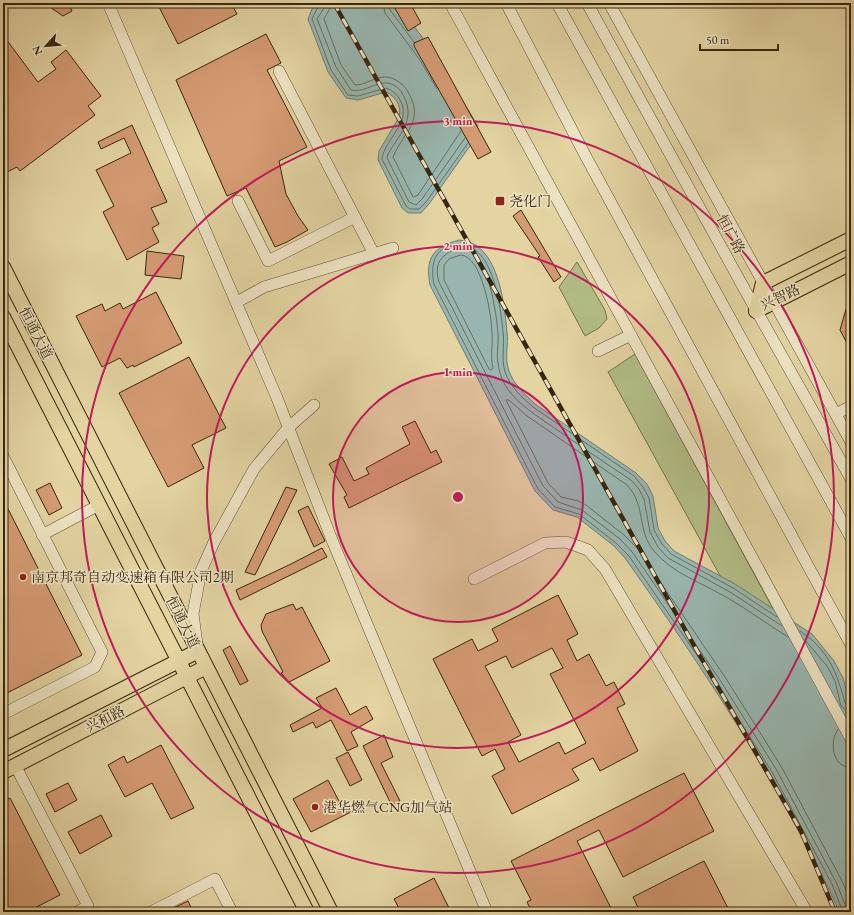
<svg xmlns="http://www.w3.org/2000/svg" width="854" height="915" font-family="'EB Garamond','Noto Serif SC',serif">
	<style>
		.green { fill: #b2bd86; stroke: #74724a }
		.water { fill: #98b6af; stroke: #717c6f }
		.lines { fill: none; stroke-linecap: round; stroke-linejoin: round }
		.shore { stroke: #686e5e; stroke-width: 1 }
		.building { fill: #d59b73; stroke: #37260e; fill-rule: evenodd }
		.minor-casing { stroke: #625233; stroke-width: 12 }
		.major-casing { stroke: #37260e; stroke-width: 16 }
		.minor { stroke: #ede3c3; stroke-width: 11 }
		.major { stroke: #e3d4a2; stroke-width: 14 }
		.rail-casing { stroke: #37260e; stroke-width: 4.5 }
		.rail { stroke: #ede3c3; stroke-width: 3; stroke-dasharray: 9; stroke-linecap: butt }
		.ring { fill: none; stroke: #c2185b; stroke-width: 2 }
		.poi-dot { fill: #8f2418; stroke: #ede3c3; stroke-width: 1.5 }
		.labels { text-anchor: middle; dominant-baseline: central; stroke-width: 3; stroke-linejoin: round; paint-order: stroke }
		.poi-label { font-size: 14px; fill: #37260e; stroke: #ede3c3; text-anchor: start }
		.street-label { font-size: 14px; fill: #37260e; stroke: #ede3c3 }
		.centre { fill: #c2185b; stroke: #ede3c3; stroke-width: 2 }
		.ring-label { font-size: 12px; text-anchor: middle; font-weight: bold; fill: #c2185b; stroke: #ede3c3; stroke-width: 3; stroke-linejoin: round; paint-order: stroke }
	</style>
	<rect width="100%" height="100%" fill="#e3d4a2"/>
	<filter id="stains"><feTurbulence type="fractalNoise" baseFrequency=".005" numOctaves="4"/><feColorMatrix values="0 0 0 0 .2 0 0 0 0 .09 0 0 0 0 .02 0 0 0 .5 -.17"/></filter>
	<radialGradient id="worn" r=".72"><stop offset=".6" stop-color="#630" stop-opacity="0"/><stop offset="1" stop-color="#630" stop-opacity=".3"/></radialGradient>
	<g class="green">
		<path d="M577 262 605 310 607 319 599 328 585 336 559 287Z"/>
		<path d="M635 354 851 753V814L608 372Z"/>
	</g>
	<g class="water">
		<path d="M317 3H397L433 52 478 126 472 143 429 204 421 213H408L402 208 378 160 379 151 398 119C403 107 396 97 386 92L358 100 346 98 328 72 308 19 312 9Z"/>
		<path d="M459 240C498 242 504 301 507 332 509 345 504 357 509 371 514 385 525 394 535 404L636 473 647 484 653 496 658 528 665 541 674 551 735 584 812 634 834 661 843 678 851 708V735L848 742 851 760V912H839C828 885 814 860 800 834 749 737 688 647 625 558L614 546 577 517 553 510 535 491 430 285C425 258 433 247 459 240Z"/>
	</g>
	<g class="lines">
		<g class="shore">
			<path d="M320 3 312 19 331 70 348 95 358 96 386 88C393 91 396 93 400 100 413 122 385 138 382 159L406 206 410 209H419L426 202 468 143"/>
			<path d="M325 3 324 8 317 19 336 67 351 90C363 93 372 84 384 83 390 82 399 87 402 93 417 118 401 132 388 154L387 158 409 202 416 205 422 199 465 138"/>
			<path d="M331 3 329 10 324 19 341 65 355 85C363 86 376 76 387 77 395 78 403 84 407 90 426 122 404 130 393 157L413 197 418 195 461 131"/>
			<path d="M383 3 385 13 420 60 437 89"/>
			<path d="M389 3 390 10 414 42"/>
			<path d="M461 255C482 256 492 316 492 334 493 346 490 356 493 368L491 370 489 369 444 280V265L449 259Z"/>
			<path d="M777 617 733 588 671 554 662 544 654 530 649 498 643 487 634 476 533 407C522 397 510 387 505 372 501 358 505 346 503 332 500 303 492 234 450 246 432 251 431 269 434 284L538 489 555 507 579 514 616 543 629 556 716 683 772 772 832 884 843 912"/>
			<path d="M782 626 730 592 668 558 658 547 650 532 644 499 639 489 631 480C605 463 579 445 553 427 537 416 519 405 507 388 502 381 499 371 498 363 496 353 499 343 498 333 496 311 489 260 468 250 461 248 450 250 445 255 436 262 436 271 439 282L543 486 558 502 582 510 620 539 633 553 720 680 776 769 836 882 848 912"/>
			<path d="M800 631C828 649 837 673 845 703L851 706"/>
			<path d="M788 637C767 624 747 609 726 597 702 583 672 573 654 551 636 529 647 507 627 485L527 416 509 400H506L548 483 561 497 578 501 586 505 624 535 638 549 725 677 781 766 841 879 851 901"/>
			<path d="M805 640 827 666 835 681 841 706 846 710 851 711"/>
			<path d="M838 729C829 742 832 767 851 768"/>
		</g>
	</g>
	<g class="building">
		<path d="M44 3H68L72 11 63 16Z"/>
		<path d="M157 3H231L237 14 178 44Z"/>
		<path d="M392 3H410L421 23 408 31Z"/>
		<path d="M266 34 281 63 267 70 307 147 279 161 286 194 298 216 308 230 287 242 275 247 246 188 227 196 176 80Z"/>
		<path d="M3 35 38 82 56 69 51 62 66 50 101 96 88 106 95 115 20 171 17 167 3 174Z"/>
		<path d="M428 37 491 152 478 159 414 46V43Z"/>
		<path d="M132 125 167 202 151 208 159 224 152 228 159 242 127 260 103 212 114 206 96 170 131 153 124 138 101 149 98 142Z"/>
		<path d="M521 210 561 277 554 282 538 257 540 256 513 216Z"/>
		<path d="M147 251 184 256 181 279 145 275Z"/>
		<path d="M156 292 182 343 134 367 133 365 127 368 120 358 102 367 76 316 102 304 105 311 120 303 123 309Z"/>
		<path d="M848 302H851V351L840 330Z"/>
		<path d="M189 357 226 428 192 445 204 468 168 487 119 393Z"/>
		<path d="M415 421 431 453 436 450 442 462 349 508 344 497 347 495 329 464 342 457 354 481 369 474 366 468 410 444 402 427Z"/>
		<path d="M50 483 62 508 49 515 36 490Z"/>
		<path d="M286 487 297 490 255 575 245 572Z"/>
		<path d="M3 499 82 655 3 695Z"/>
		<path d="M308 506 325 541 314 547 298 511Z"/>
		<path d="M322 548 327 557 240 600 236 590 291 564Z"/>
		<path d="M558 595 578 634 567 640 577 661 589 654 606 686 614 682 625 704 617 708 638 751 600 771 593 758 572 769 579 780 512 814 492 776 505 769 495 749 482 756 433 659 472 639 478 651 498 641 492 629ZM552 648 563 668 550 674 586 743 565 754 559 742 519 762 508 742 521 735 485 666 506 656 512 668Z"/>
		<path d="M293 604 296 610 302 607 330 661 289 682 281 673 283 672 262 631 261 625 266 614Z"/>
		<path d="M230 646 248 681 240 685 223 650Z"/>
		<path d="M336 688 350 715 366 706 373 719 351 732 358 746 347 751 331 720 316 728 313 722 293 732 290 725 322 708 316 698Z"/>
		<path d="M384 735 393 757 381 763 400 801 395 804H391L363 746Z"/>
		<path d="M161 745 194 808 171 819 152 783 125 797 108 765 124 756 127 763Z"/>
		<path d="M348 752 362 780 350 786 336 758Z"/>
		<path d="M684 773 714 831 623 877 599 830 577 841 613 912H532L527 902 531 900 511 861Z"/>
		<path d="M328 780 340 803 345 800 351 812 311 832 293 799Z"/>
		<path d="M68 783 77 800 55 812 46 794Z"/>
		<path d="M10 798 60 895 27 912H3V802Z"/>
		<path d="M101 815 112 836 80 854 68 832Z"/>
		<path d="M704 861 730 912H640L633 897Z"/>
		<path d="M434 878 451 912H401L394 899Z"/>
		<path d="M188 901 193 912H166Z"/>
	</g>
	<g class="lines">
		<defs>
			<g id="minor">
				<path d="M108 3 277 398 332 540 487 912"/>
				<path d="M450 3 851 739"/>
				<path d="M506 3 584 153 851 645"/>
				<path d="M557 3 851 538"/>
				<path d="M587 3 746 292 851 479"/>
				<path d="M609 3 851 442"/>
				<path d="M279 71 374 254"/>
				<path d="M238 201 268 261 355 217"/>
				<path d="M237 302 264 287 393 248"/>
				<path d="M598 351 631 335"/>
				<path d="M836 414 851 406"/>
				<path d="M3 456 102 652 95 667 3 714"/>
				<path d="M42 535 99 505"/>
				<path d="M474 579 545 543 566 542 588 550 605 569 807 912"/>
				<path d="M197 644 193 614 201 571 214 542 254 469 288 428 314 405"/>
				<path d="M15 765 88 906 77 912"/>
				<path d="M151 912 215 879 232 912"/>
			</g>
			<g id="major">
				<path d="M3 267 331 912"/>
				<path d="M756 311 763 283 851 239"/>
				<path d="M756 311 851 263"/>
				<path d="M3 317 307 912"/>
				<path d="M3 750 198 651"/>
				<path d="M3 772 206 667"/>
			</g>
		</defs>
		<use href="#minor" class="minor-casing"/>
		<use href="#major" class="major-casing"/>
		<use href="#minor" class="minor"/>
		<use href="#major" class="major"/>
		<defs>
			<path id="rail" d="M334 3 692 642 801 831 835 912"/>
		</defs>
		<use href="#rail" class="rail-casing"/>
		<use href="#rail" class="rail"/>
	</g>
	<circle cx="458" cy="497" r="125" fill="#c2185b" fill-opacity=".12"/>
	<g class="ring">
		<circle cx="458" cy="497" r="125"/>
		<circle cx="458" cy="497" r="251"/>
		<circle cx="458" cy="497" r="376"/>
	</g>
	<g class="poi-dot">
		<rect x="495" y="196" width="10" height="10" rx="2"/>
		<circle cx="23" cy="577" r="4"/>
		<circle cx="315" cy="807" r="4"/>
	</g>
	<g class="labels">
		<g class="poi-label">
			<text x="509" y="201">尧化门</text>
			<text x="31" y="577">南京邦奇自动变速箱有限公司2期</text>
			<text x="323" y="807">港华燃气CNG加气站</text>
		</g>
		<g class="street-label">
			<text transform="translate(731 234) rotate(61)">恒广路</text>
			<text transform="translate(780 297) rotate(-25)">兴智路</text>
			<text transform="translate(36 333) rotate(63)">恒通大道</text>
			<text transform="translate(183 622) rotate(63)">恒通大道</text>
			<text transform="translate(105 719) rotate(-27)">兴和路</text>
		</g>
	</g>
	<circle cx="458" cy="497" r="6" class="centre"/>
	<g class="ring-label">
		<text x="458" y="125">3 min</text>
		<text x="458" y="250">2 min</text>
		<text x="458" y="376">1 min</text>
	</g>
	<rect width="854" height="915" fill="none" stroke="#e3d4a2" stroke-width="16"/>
	<rect x="4" y="4" width="846" height="907" fill="none" stroke="#37260e" stroke-width="2"/>
	<rect x="8" y="8" width="838" height="899" fill="none" stroke="#37260e"/>
	<g transform="translate(46 46) rotate(243)" stroke="#ede3c3" stroke-width="3" paint-order="stroke">
	<path d="M0-3L7 15L0 10L-7 15Z" fill="#37260e"/>
	<text y="-6" font-size="11" font-weight="bold" text-anchor="middle" fill="#37260e">N</text>
	</g>
	<path d="M700 44v6h78v-6" fill="none" stroke="#37260e" stroke-width="2"/>
	<text x="706" y="44" font-size="12" fill="#37260e" stroke="#ede3c3" stroke-width="3" paint-order="stroke">50 m</text>
	<rect width="100%" height="100%" filter="url(#stains)"/>
	<rect width="100%" height="100%" fill="url(#worn)"/>
</svg>
